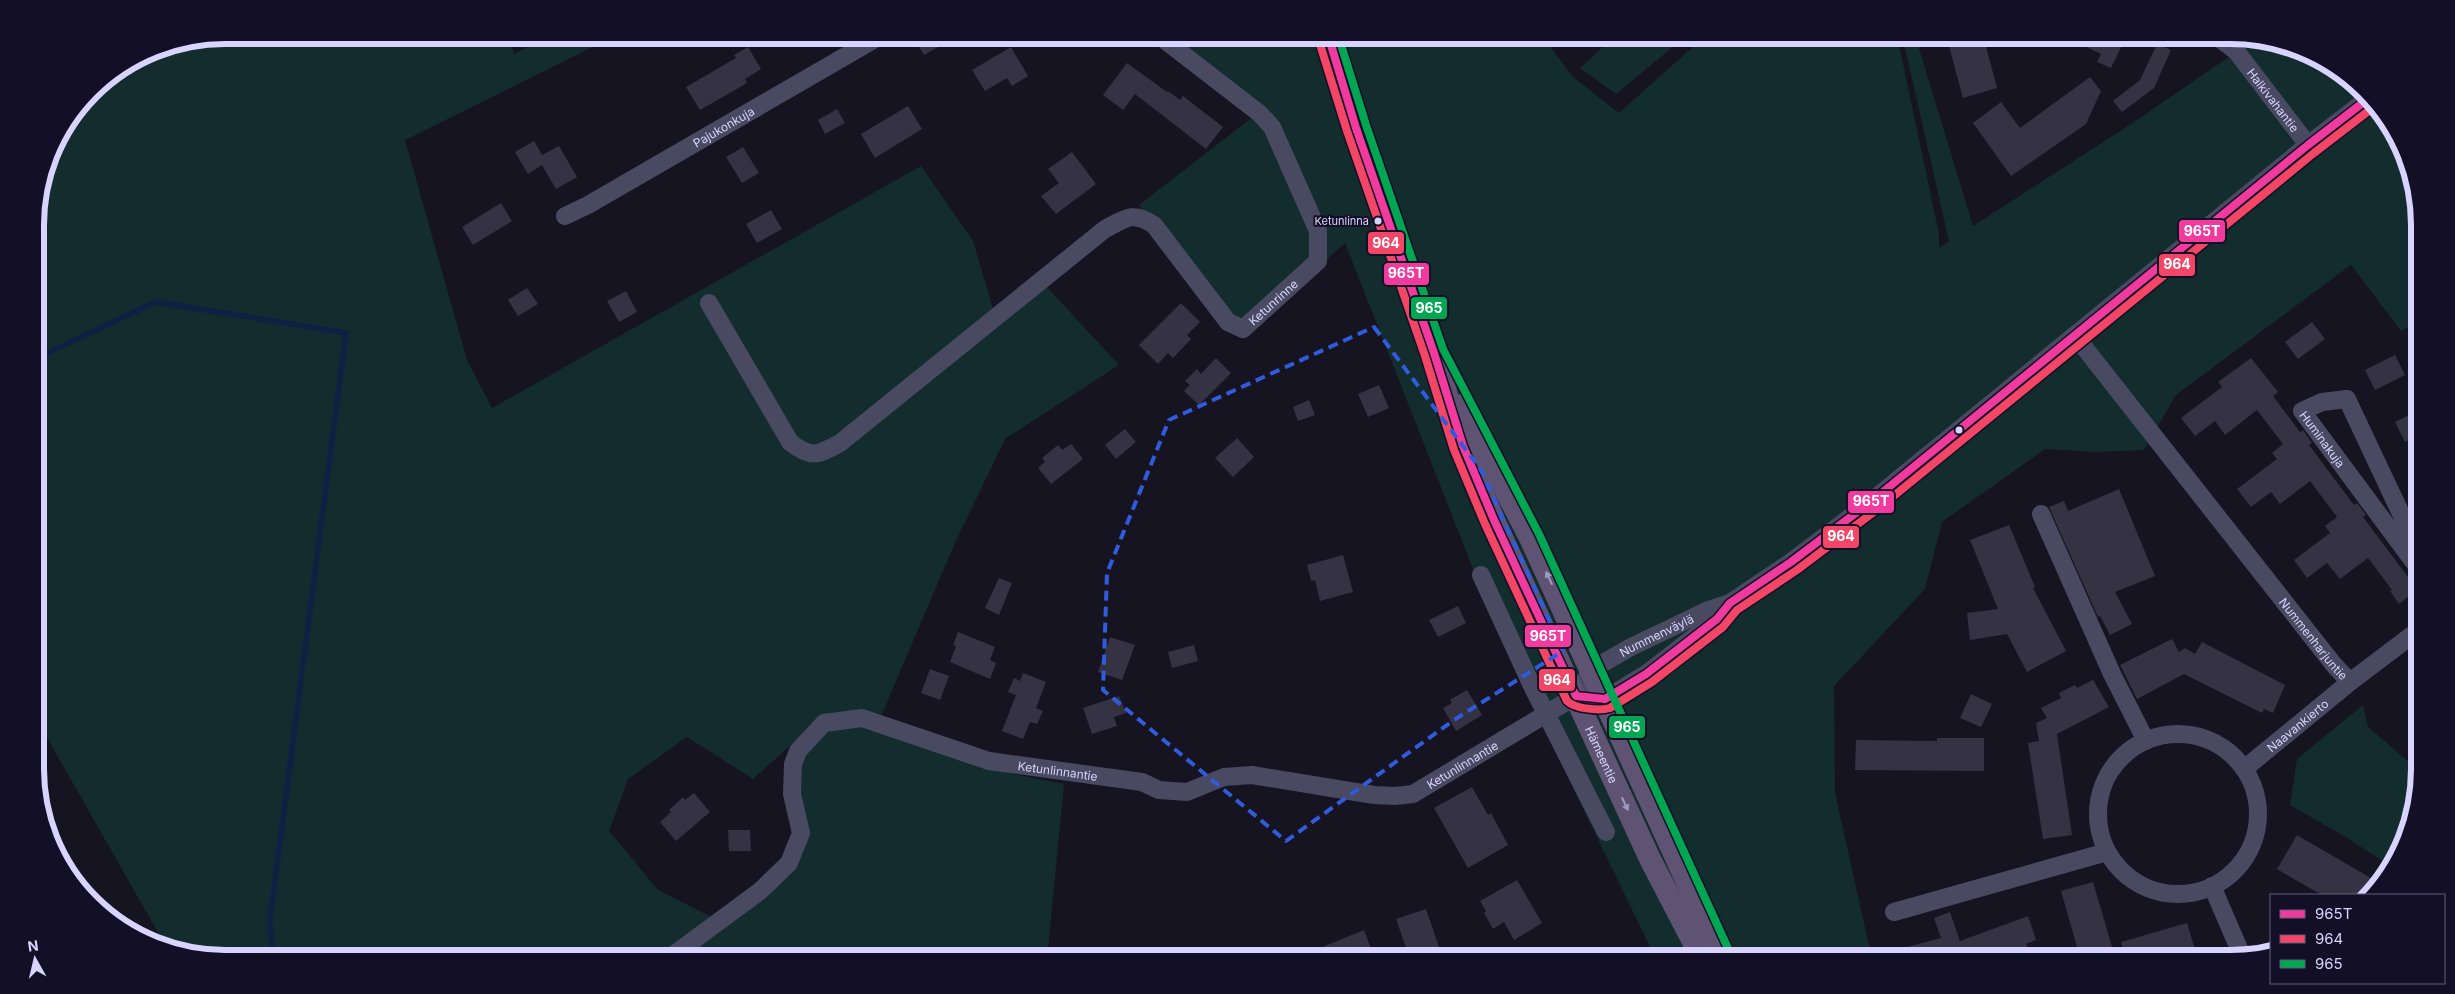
<svg xmlns="http://www.w3.org/2000/svg" width="2455" height="994" font-family="Inter,sans-serif">
	<style>
		.green { fill: #132c2d }
		.lines { fill: none; stroke-linecap: round; stroke-linejoin: round }
		.stream { stroke: #0d2144; stroke-width: 5.5 }
		.building { fill: #343243 }
		.minor { stroke: #4a4962; stroke-width: 18 }
		.major { stroke: #5e5373; stroke-width: 22 }
		.bus-1-casing { stroke: #130f26; stroke-width: 11 }
		.bus-2-casing { stroke: #130f26; stroke-width: 11 }
		.bus-3-casing { stroke: #130f26; stroke-width: 11 }
		.bus-1 { stroke: #f13a9d; stroke-width: 8 }
		.bus-2 { stroke: #f34667; stroke-width: 8 }
		.bus-3 { stroke: #00a651; stroke-width: 8 }
		.oneway { fill: #a29ac0 }
		.marked { fill: none; stroke: #305bdc; stroke-width: 4; stroke-dasharray: 10 6; stroke-linejoin: round }
		.bus-dot { fill: #d9d4ff; stroke: #130f26; stroke-width: 2 }
		.labels { text-anchor: middle; dominant-baseline: central; stroke-width: 4; stroke-linejoin: round; paint-order: stroke }
		.bus-label { font-size: 11px; fill: #d9d4ff; stroke: #130f26; text-anchor: end }
		.street-label { font-size: 12px; fill: #d9d4ff; stroke: #130f26 }
		.rim { fill: none; stroke: #d9d4ff; stroke-width: 6 }
		.line-badge { stroke: #130f26; stroke-width: 2 }
		.badge-label { font-size: 14px; text-anchor: middle; font-weight: bold; fill: #fff }
	</style>
	<rect width="100%" height="100%" fill="#161421"/>
	<g class="green">
		<path d="M225 35H508L514 54 550 35H617L405 140 467 360 492 408 921 166 973 241 993 308 1046 286 1119 365 1005 439 954 545 882 714 860 711 821 718 753 779 687 737 628 779 609 831 658 890 715 919 659 959H225L168 950 38 722 35 212 55 141 100 82 153 49Z"/>
		<path d="M1153 35H1542L1572 76 1619 113 1706 35H1897L1939 234V248L1949 241 1902 35H1915L1973 226 2134 122 2255 39 2291 45 2336 67 2381 109 2405 152 2418 200 2419 322 2401 331 2351 265 2176 395 2144 450 2095 452 2045 449 1942 522 1925 589 1834 686 1835 792 1872 959H1656L1542 724 1477 579 1345 243 1240 338 1139 205 1254 116Z"/>
		<path d="M1616 35H1687L1616 94 1580 68Z"/>
		<path d="M2363 705 2368 727 2409 762 2420 753V769L2410 830 2391 866 2344 836 2290 805 2297 759Z"/>
		<path d="M862 724 1014 774 1064 784 1047 959H681L796 865 802 755 828 729Z"/>
	</g>
	<g class="lines">
		<path class="stream" d="M36 358 156 302 346 333 270 919 273 959"/>
	</g>
	<g class="building">
		<path d="M912 35H959L924 55Z"/>
		<path d="M1946 35H1983L1997 88 1963 98Z"/>
		<path d="M2061 35H2127L2111 68 2097 62 2101 54Z"/>
		<path d="M2157 44 2171 50 2154 88 2122 112 2113 101 2140 80Z"/>
		<path d="M748 47 761 69 745 79 747 83 700 110 686 87 736 58 734 55Z"/>
		<path d="M1011 47 1028 76 1012 86 1007 78 985 91 972 70Z"/>
		<path d="M1127 63 1167 92 1168 91 1180 100 1183 96 1223 127 1206 149 1135 94 1123 110 1103 95Z"/>
		<path d="M2090 77 2101 91 2086 124 2011 176 1973 123 2001 102 2020 128Z"/>
		<path d="M908 106 922 129 875 158 861 134Z"/>
		<path d="M837 109 845 123 825 134 818 120Z"/>
		<path d="M534 141 542 155 559 146 577 177 556 189 542 165 528 174 515 152Z"/>
		<path d="M743 147 759 173 742 183 726 157Z"/>
		<path d="M1072 152 1096 184 1056 214 1041 196 1059 183 1048 169Z"/>
		<path d="M501 203 512 221 473 245 462 227Z"/>
		<path d="M771 210 782 229 757 243 746 224Z"/>
		<path d="M527 288 538 304 518 316 508 300Z"/>
		<path d="M626 291 637 312 619 322 607 301Z"/>
		<path d="M1181 303 1200 322 1187 335 1191 339 1173 358 1168 353 1158 364 1139 345Z"/>
		<path d="M2312 322 2325 339 2298 359 2285 342Z"/>
		<path d="M2395 355 2405 375 2375 390 2365 370Z"/>
		<path d="M1216 358 1231 373 1199 405 1184 391 1190 385 1185 381 1197 369 1201 374Z"/>
		<path d="M2251 358 2278 392 2273 396 2300 432 2303 430 2312 443 2309 445 2354 505 2357 503 2366 515 2363 517 2408 577 2411 576 2419 582V588L2399 604 2390 591 2392 590 2368 558 2340 579 2327 563 2307 578 2294 560 2330 533 2325 526 2337 517 2310 481 2280 504 2271 492 2251 507 2237 489 2277 459 2272 453 2283 444 2257 410 2225 435 2215 421 2195 436 2181 418 2222 387 2218 382Z"/>
		<path d="M1379 385 1389 408 1368 417 1358 394Z"/>
		<path d="M1309 400 1315 415 1298 421 1293 407Z"/>
		<path d="M2419 410V434L2405 442 2395 422Z"/>
		<path d="M1125 429 1136 442 1116 459 1105 445Z"/>
		<path d="M1237 438 1254 457 1233 477 1215 458Z"/>
		<path d="M1071 444 1083 459 1051 484 1038 468 1045 462 1042 458 1058 445 1062 450Z"/>
		<path d="M2119 489 2155 576 2115 592 2132 624 2110 635 2100 616 2098 617 2049 507 2064 501 2068 511Z"/>
		<path d="M2009 525 2035 587 2033 588 2066 651 2027 672 2007 634 1970 640 1967 613 1998 609 1970 540Z"/>
		<path d="M1343 555 1353 592 1320 601 1315 580 1311 581 1307 565Z"/>
		<path d="M999 578 1012 583 999 615 985 608Z"/>
		<path d="M1458 606 1466 623 1438 637 1429 620Z"/>
		<path d="M958 632 995 647 990 660 996 663 990 679 950 662 956 646 953 645Z"/>
		<path d="M1110 637 1135 645 1122 680 1098 672Z"/>
		<path d="M2172 639 2179 652 2185 648 2195 654 2202 642 2285 685 2273 713 2264 709 2262 713 2184 674 2137 699 2120 665Z"/>
		<path d="M1194 645 1198 661 1172 668 1168 652Z"/>
		<path d="M930 669 949 676 940 700 921 693Z"/>
		<path d="M1023 673 1046 682 1036 708 1043 711 1037 724 1030 722 1023 739 1002 731 1016 695 1008 692 1014 678 1020 681Z"/>
		<path d="M2093 680 2109 707 2057 734 2072 835 2043 839 2028 743 2039 741 2036 723 2047 718 2041 708 2061 698 2059 693 2075 685 2077 688Z"/>
		<path d="M1467 690 1482 715 1456 731 1443 708 1452 703 1450 700Z"/>
		<path d="M1971 694 1992 704 1981 727 1960 718Z"/>
		<path d="M1119 696 1126 713 1114 717 1117 726 1092 734 1083 708Z"/>
		<path d="M1937 738H1984V771L1855 770 1856 740 1937 741Z"/>
		<path d="M1472 787 1488 815 1491 813 1508 845 1468 868 1434 808Z"/>
		<path d="M694 793 710 812 676 841 660 822 671 812 669 810 683 797 685 800Z"/>
		<path d="M728 830H750L751 851H729Z"/>
		<path d="M2297 835 2381 884 2370 895H2322L2287 875 2277 869Z"/>
		<path d="M1517 880 1542 923 1514 940 1504 922 1493 929 1484 913 1486 911 1480 901Z"/>
		<path d="M2093 882 2112 947 2080 957 2061 891Z"/>
		<path d="M1426 909 1440 950 1410 959 1396 919Z"/>
		<path d="M1950 912 1960 941 2028 916 2036 940 2026 944 2028 948 1997 959H1882L1881 954 1941 938 1934 918Z"/>
		<path d="M2187 923 2196 953 2176 959H2126L2121 942Z"/>
		<path d="M1364 930 1373 954 1362 959H1293Z"/>
	</g>
	<g class="lines">
		<g class="minor">
			<path id="s1" d="M2215 35 2236 51 2308 145"/>
			<path id="s2" d="M565 216 588 205 882 35"/>
			<path id="s3" d="M709 303 790 442C811 459 818 455 840 443L1105 229C1126 218 1133 211 1154 225L1228 322 1243 329 1318 261V231L1272 127 1259 113 1158 35"/>
			<path id="s4" d="M2076 337 2334 665 2350 682"/>
			<path d="M2041 514 2112 674 2146 741"/>
			<path id="s5" d="M2419 552 2347 399 2322 402 2302 411 2419 569"/>
			<path d="M1481 575 1533 688 1606 832"/>
			<path d="M1591 698 1605 699 1646 674 1717 619 1730 603 1791 562 1873 500 2308 145 2369 98"/>
			<circle cx="2178" cy="814" r="80"/>
			<path id="s6" d="M2244 769 2350 682 2420 629"/>
			<path d="M2212 886 2243 958"/>
			<path d="M1894 912 2107 852"/>
			<path id="s7" d="M668 959 760 891 789 863 801 833 792 794 793 764 798 751 824 723 862 718 989 761 1142 782 1159 790 1187 792 1224 777 1252 775 1374 795 1395 796 1413 794 1576 696 1591 670 1631 647 1708 610 1730 603"/>
		</g>
		<g class="major">
			<path id="s8" d="M1328 35 1356 128 1434 353 1463 446 1494 520 1650 859 1702 959"/>
			<path d="M1461 405 1530 538 1722 959"/>
		</g>
		<defs>
			<path id="bus-1" d="M1328 35 1356 128 1434 353 1463 446 1494 520 1576 696 1605 699 1646 674 1717 619 1730 603 1791 562 1873 500 2308 145 2369 98"/>
			<path id="bus-2" d="M1318 38 1347 131 1425 356 1454 450 1485 524 1567 701C1575 709 1600 711 1610 708L1652 682 1723 627 1737 610 1797 570 1879 508 2314 153 2375 106"/>
			<path id="bus-3" d="M1338 35 1366 125 1443 349 1539 534 1731 955"/>
		</defs>
		<use href="#bus-1" class="bus-1-casing"/>
		<use href="#bus-2" class="bus-2-casing"/>
		<use href="#bus-3" class="bus-3-casing"/>
		<use href="#bus-1" class="bus-1"/>
		<use href="#bus-2" class="bus-2"/>
		<use href="#bus-3" class="bus-3"/>
	</g>
	<defs><path id="oneway-solid" d="M-6-.8H1V-3.2L6.5 0L1 3.2V.8H-6Z" transform="scale(1.25)"/></defs>
	<g class="oneway">
		<use href="#oneway-solid" transform="translate(1549 578) rotate(-115)"/>
		<use href="#oneway-solid" transform="translate(1625 804) rotate(65)"/>
	</g>
	<path class="marked" d="M1374 327 1481 470 1563 651 1454 720 1286 841 1103 690 1107 573 1169 420Z"/>
	<g class="bus-dot">
		<circle cx="1378" cy="221" r="4.5"/>
		<circle cx="1959" cy="430" r="4.5"/>
	</g>
	<g class="labels">
		<g class="bus-label">
			<text x="1369" y="221">Ketunlinna</text>
		</g>
		<g class="street-label">
			<text stroke="none"><textPath href="#s1" startOffset="88">Halkivahantie</textPath></text>
			<text stroke="none"><textPath href="#s2" startOffset="182">Pajukonkuja</textPath></text>
			<text stroke="none"><textPath href="#s3" startOffset="789">Ketunrinne</textPath></text>
			<text stroke="none"><textPath href="#s5" startOffset="251">Huminakuja</textPath></text>
			<text stroke="none"><textPath href="#s7" startOffset="1208">Nummenväylä</textPath></text>
			<text stroke="none"><textPath href="#s4" startOffset="384">Nummenharjuntie</textPath></text>
			<text stroke="none"><textPath href="#s6" startOffset="69">Naavankierto</textPath></text>
			<text stroke="none"><textPath href="#s8" startOffset="771">Hämeentie</textPath></text>
			<text stroke="none"><textPath href="#s7" startOffset="971">Ketunlinnantie</textPath></text>
			<text stroke="none"><textPath href="#s7" startOffset="551">Ketunlinnantie</textPath></text>
		</g>
	</g>
	<path d="M0 0H2455V994H0ZM225 44H2230A181 181 0 0 1 2411 225V769A181 181 0 0 1 2230 950H225A181 181 0 0 1 44 769V225A181 181 0 0 1 225 44Z" fill="#130f26" fill-rule="evenodd"/>
	<path class="rim" d="M225 44H2230A181 181 0 0 1 2411 225V769A181 181 0 0 1 2230 950H225A181 181 0 0 1 44 769V225A181 181 0 0 1 225 44Z"/>
	<g class="line-badge">
		<rect x="2178" y="219" width="48" height="24" rx="5" fill="#f13a9d"/>
		<rect x="1367" y="231" width="38" height="24" rx="5" fill="#f34667"/>
		<rect x="2158" y="253" width="38" height="24" rx="5" fill="#f34667"/>
		<rect x="1383" y="262" width="47" height="24" rx="5" fill="#f13a9d"/>
		<rect x="1410" y="296" width="38" height="24" rx="5" fill="#00a651"/>
		<rect x="1847" y="490" width="48" height="24" rx="5" fill="#f13a9d"/>
		<rect x="1822" y="525" width="38" height="24" rx="5" fill="#f34667"/>
		<rect x="1524" y="624" width="48" height="24" rx="5" fill="#f13a9d"/>
		<rect x="1538" y="668" width="38" height="24" rx="5" fill="#f34667"/>
		<rect x="1608" y="715" width="38" height="24" rx="5" fill="#00a651"/>
	</g>
	<g class="badge-label">
		<text x="2202" y="236">965T</text>
		<text x="1386" y="248">964</text>
		<text x="2177" y="269">964</text>
		<text x="1406" y="278">965T</text>
		<text x="1429" y="313">965</text>
		<text x="1871" y="506">965T</text>
		<text x="1841" y="541">964</text>
		<text x="1548" y="641">965T</text>
		<text x="1557" y="685">964</text>
		<text x="1627" y="732">965</text>
	</g>
	<rect x="2270" y="894" width="175" height="90" fill="#130f26" stroke="#625e7d"/>
	<rect x="2280" y="910" width="25" height="8" fill="#f13a9d" stroke="#625e7d"/>
	<text x="2315" y="919" font-size="15" fill="#d9d4ff">965T</text>
	<rect x="2280" y="935" width="25" height="8" fill="#f34667" stroke="#625e7d"/>
	<text x="2315" y="944" font-size="15" fill="#d9d4ff">964</text>
	<rect x="2280" y="960" width="25" height="8" fill="#00a651" stroke="#625e7d"/>
	<text x="2315" y="969" font-size="15" fill="#d9d4ff">965</text>
	<g transform="translate(35 959) rotate(352)" stroke="#130f26" stroke-width="4" paint-order="stroke">
	<path d="M0-4L9 19L0 12L-9 19Z" fill="#d9d4ff"/>
	<text y="-8" font-size="14" font-weight="bold" text-anchor="middle" fill="#d9d4ff">N</text>
	</g>
</svg>
